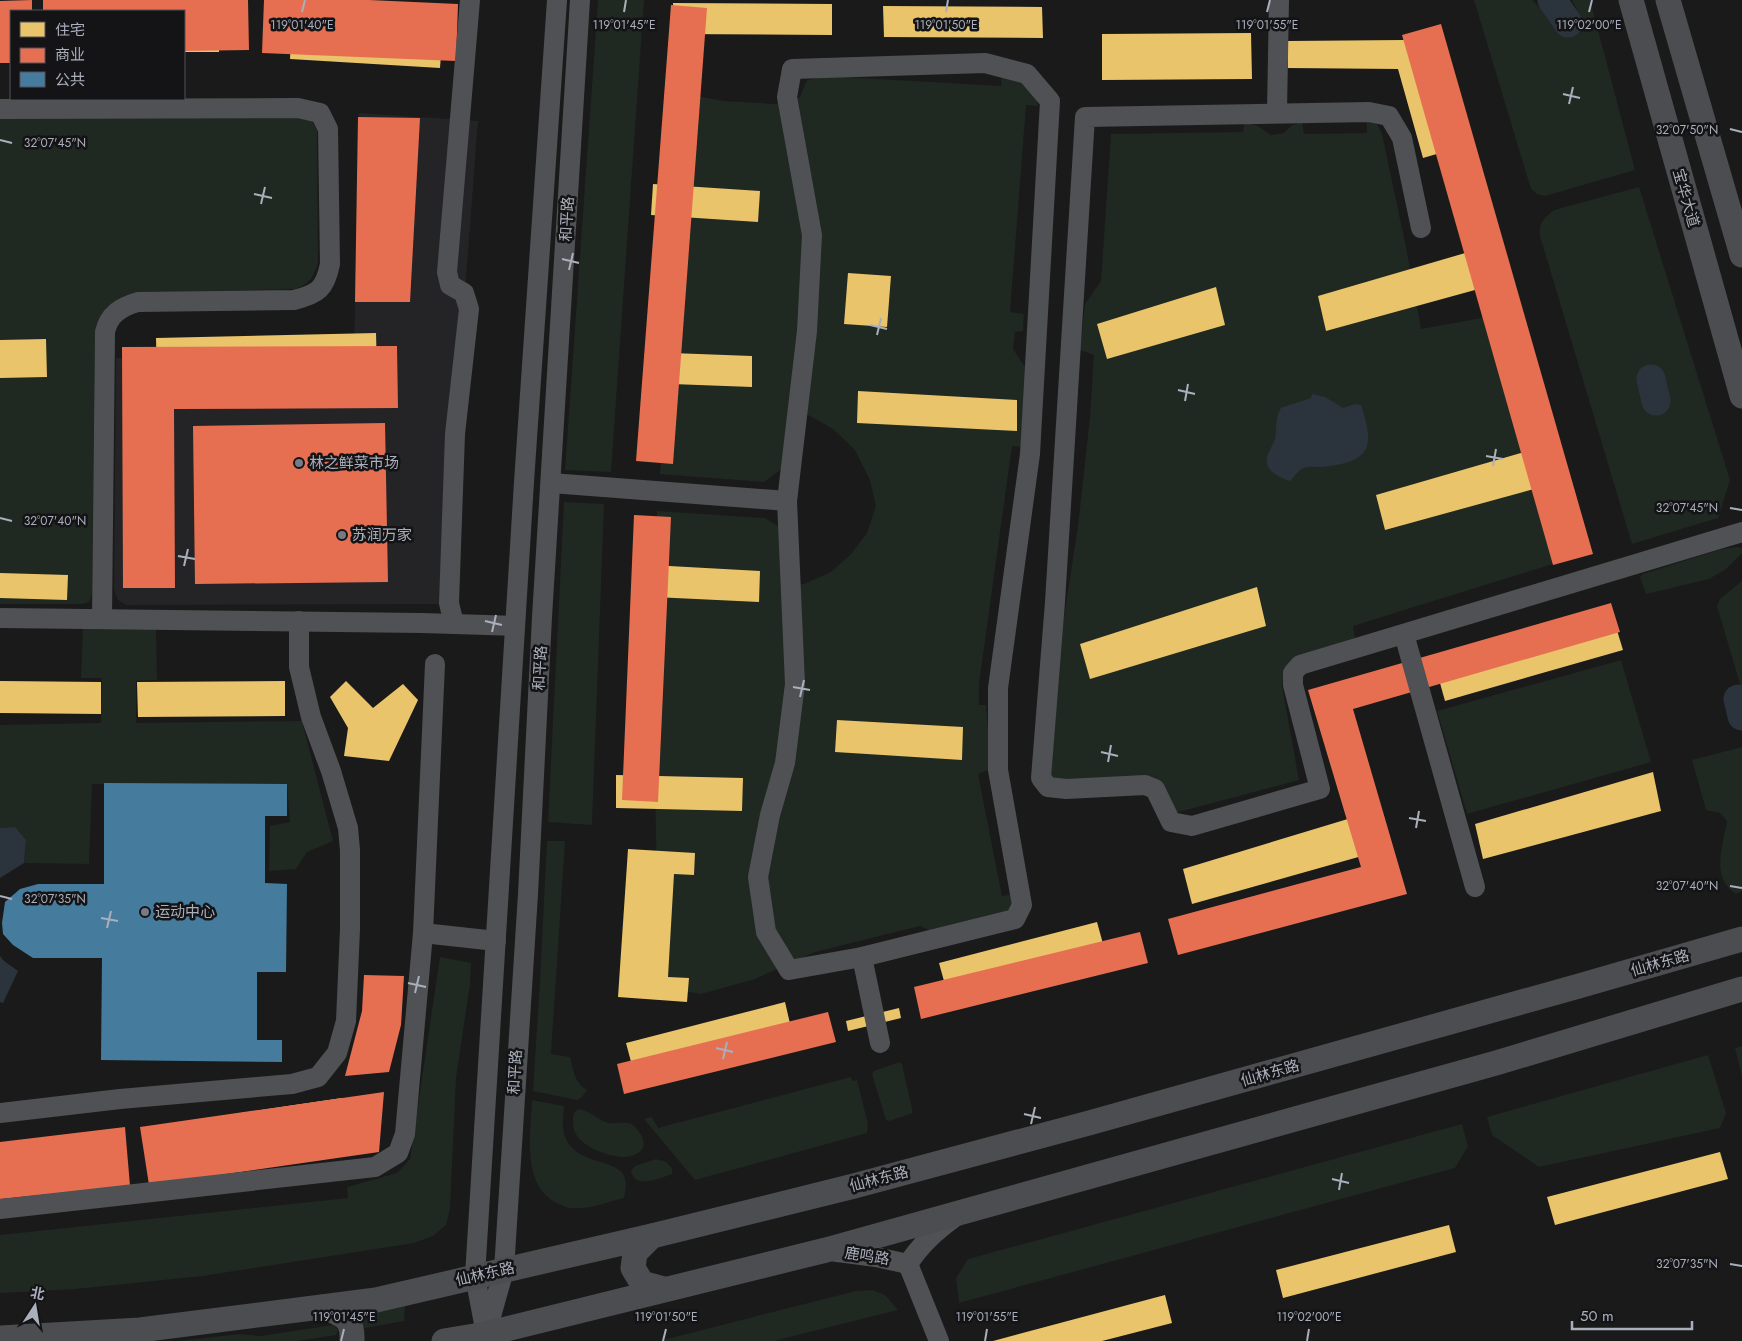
<svg xmlns="http://www.w3.org/2000/svg" width="1742" height="1341" font-family="Jost,'Noto Sans SC',sans-serif">
	<style>
		.built { fill: #242427 }
		.green { fill: #1f2821 }
		.water { fill: #2b343d }
		.homes { fill: #e9c46a }
		.shops { fill: #e76f51 }
		.public { fill: #457b9d }
		.lines { fill: none; stroke-linecap: round; stroke-linejoin: round }
		.river { stroke: #2b343d; stroke-width: 29 }
		.minor { stroke: #505154; stroke-width: 20 }
		.major { stroke: #4c4d50; stroke-width: 25 }
		.ticks { fill: none; stroke: #aaafbc; stroke-width: 2 }
		.poi-dot { fill: #787b83; stroke: #141416; stroke-width: 2 }
		.labels { text-anchor: middle; dominant-baseline: central; stroke-width: 5; stroke-linejoin: round; paint-order: stroke }
		.street-label { font-size: 15px; fill: #aaafbc; stroke: #141416 }
		.poi-label { font-size: 15px; fill: #aaafbc; stroke: #141416; text-anchor: start }
		.ticks-label { font-size: 12px; text-anchor: middle; fill: #aaafbc; stroke: #141416; stroke-width: 5; stroke-linejoin: round; paint-order: stroke }
	</style>
	<rect width="100%" height="100%" fill="#1a1a1a"/>
	<path class="built" d="M359 113 478 121 441 604 126 605 118 600 114 590 116 358 354 356Z"/>
	<g class="green">
		<path d="M598 0H644L611 472 565 470Z"/>
		<path d="M1474 0H1532L1543 11 1554 28 1582 19 1572 0H1590L1635 170 1545 196 1537 194 1531 189Z"/>
		<path d="M1002 73 1013 75 1036 92 1038 106 1026 105 1010 312 1024 314 1023 331 1015 332 1013 349 1031 376 1024 447 1012 446 979 684V705H986L991 769 978 774 1002 896 1014 894V905L1007 913 931 931 920 926 815 952 755 979 701 994 659 987 655 785 657 511 765 518 781 528 785 585 804 584 831 572 851 554 867 533 876 506 870 480 855 450 833 429 808 415 791 413 784 467 764 482 660 474 690 95 724 101 775 104 800 97 807 80 826 76 1001 86Z"/>
		<path d="M294 112 312 121 317 130 318 262C313 278 311 283 295 289L136 293C113 300 99 310 95 335L92 594 89 602 83 604H0V115Z"/>
		<path d="M1367 119 1376 122 1382 134 1406 247 1421 329 1487 317 1556 563 1353 626 1355 640 1294 658 1284 668 1282 686 1299 780 1175 813 1162 786 1058 782 1051 777 1062 630 1078 526 1090 417 1094 355 1080 350 1085 304 1101 281 1111 134 1243 132 1244 122 1258 126 1271 135 1284 133 1291 126 1302 121 1304 134 1367 133Z"/>
		<path d="M1639 187 1730 480 1718 518 1632 544 1540 236C1538 223 1544 218 1554 210Z"/>
		<path d="M564 502 604 504 592 825 548 822Z"/>
		<path d="M1737 547 1742 548V553L1725 570 1709 579 1646 594 1640 577 1643 574 1722 549Z"/>
		<path d="M1742 581V691L1717 606 1720 599Z"/>
		<path d="M83 627 156 628 157 680 136 681V723L302 721 333 841 307 852 296 869 269 871 270 826 290 822 287 784H92L89 864 24 863 26 840 15 827 0 828V725L101 723 102 678H81Z"/>
		<path d="M1621 660 1651 762 1467 814 1437 711Z"/>
		<path d="M1742 747V891L1736 894C1710 878 1723 846 1727 821L1720 813 1706 810 1692 760Z"/>
		<path d="M547 841H565L551 1054 570 1057C573 1069 575 1084 587 1090L582 1097 577 1100 533 1091 540 981Z"/>
		<path d="M440 957 471 963 470 984 456 1078 450 1209 446 1225 433 1236 414 1243 203 1276 76 1289 0 1293V1235L348 1198 347 1187 397 1173 410 1159Z"/>
		<path d="M1742 1046V1076L1735 1048Z"/>
		<path d="M1708 1055 1726 1113 1720 1128 1539 1167 1492 1135 1487 1117Z"/>
		<path d="M899 1062 902 1064 913 1113 889 1121 886 1120 872 1074 874 1071Z"/>
		<path d="M851 1077 852 1081 857 1080 868 1124 867 1133 695 1180 644 1119 652 1117 658 1128Z"/>
		<path d="M532 1100 564 1106C563 1118 561 1134 569 1144 587 1170 637 1154 624 1198 607 1202 589 1210 571 1208 566 1208 561 1205 557 1203 521 1185 531 1133 532 1100Z"/>
		<path d="M578 1109C590 1110 597 1120 609 1123 616 1124 625 1121 631 1124 635 1126 637 1129 639 1132 654 1152 630 1160 614 1156 597 1152 572 1142 573 1122 573 1116 573 1113 578 1109Z"/>
		<path d="M1462 1124 1468 1146 1455 1168 959 1303 956 1278 968 1259Z"/>
		<path d="M656 1159 666 1162 672 1168V1174C660 1178 635 1190 631 1171L635 1166Z"/>
		<path d="M872 1290 885 1295 898 1310 774 1341H659L856 1291Z"/>
		<path d="M405 1306 404 1321 359 1329 357 1316Z"/>
		<path d="M333 1325 338 1330 336 1335 297 1341H179L239 1334 260 1336Z"/>
	</g>
	<g class="water">
		<path d="M1312 394 1325 397 1343 408 1355 404 1361 405C1376 449 1369 462 1323 467 1317 467 1310 466 1304 468 1299 469 1294 477 1290 481 1277 477 1262 469 1268 454 1270 449 1273 445 1275 439 1277 430 1275 416 1281 408 1282 407 1306 400 1311 398Z"/>
		<path d="M15 827 26 840 24 863 0 878V828Z"/>
		<path d="M0 956 4 961 18 971 3 1003 0 1002Z"/>
	</g>
	<g class="homes">
		<path d="M673 3 832 4V35L674 34Z"/>
		<path d="M883 6 1042 7 1043 38 884 37Z"/>
		<rect x="184" y="10" width="35" height="42"/>
		<path d="M292 18 443 26 440 68 290 59Z"/>
		<path d="M1436 29 1471 144 1423 158 1398 69 1288 68V41L1404 40Z"/>
		<path d="M1251 33 1252 79 1102 80V34Z"/>
		<path d="M653 184 760 191 758 222 651 215Z"/>
		<path d="M1496 244 1504 282 1326 331 1318 296Z"/>
		<path d="M848 273 891 276 887 327 844 324Z"/>
		<path d="M1216 287 1225 325 1107 359 1097 324Z"/>
		<path d="M376 333 377 371 157 375 156 338Z"/>
		<path d="M46 339 47 377 0 378V340Z"/>
		<path d="M645 352 752 356V387L645 383Z"/>
		<path d="M858 391 1017 400V431L857 423Z"/>
		<path d="M1555 443 1563 481 1385 530 1376 495Z"/>
		<path d="M633 564 760 571 759 602 633 596Z"/>
		<path d="M0 573 68 575 67 600 0 598Z"/>
		<path d="M1257 587 1266 626 1090 679 1080 644Z"/>
		<path d="M1612 614 1623 650 1445 701 1435 665Z"/>
		<path d="M0 681 101 682V714L0 713Z"/>
		<path d="M285 681V716L138 717 137 682Z"/>
		<path d="M346 681 373 708 403 684 418 700 389 761 344 756 348 728 330 697Z"/>
		<path d="M837 720 963 727 962 760 835 752Z"/>
		<path d="M1653 772 1661 811 1483 859 1475 824Z"/>
		<path d="M616 775 743 778 742 811 616 808Z"/>
		<path d="M1361 815 1369 854 1192 904 1183 869Z"/>
		<path d="M628 849 695 853 694 875 674 874 668 977 689 978 687 1002 618 997Z"/>
		<path d="M1097 922 1105 951 947 992 939 963Z"/>
		<path d="M785 1002 792 1032 634 1073 626 1043Z"/>
		<path d="M899 1008 901 1018 848 1031 846 1021Z"/>
		<path d="M342 1098 347 1131 186 1156 181 1122Z"/>
		<path d="M106 1133 109 1163 0 1174V1144Z"/>
		<path d="M1720 1152 1728 1179 1555 1225 1547 1197Z"/>
		<path d="M1449 1225 1456 1252 1283 1298 1276 1270Z"/>
		<path d="M1165 1295 1172 1323 1102 1341H993Z"/>
	</g>
	<g class="shops">
		<path d="M32 0V11H11V63H0V1Z"/>
		<path d="M43 0H248L249 50 184 51V11H43Z"/>
		<path d="M264 0H369L458 4 456 61 262 53Z"/>
		<path d="M671 5 707 8 673 464 636 461Z"/>
		<path d="M1441 24 1593 554 1553 565 1402 35Z"/>
		<path d="M358 117 420 118 410 302H355Z"/>
		<path d="M397 346 398 408 174 409 175 588H123L122 347Z"/>
		<path d="M385 423 388 582 195 584 193 426Z"/>
		<path d="M634 515 671 517 658 802 622 800Z"/>
		<path d="M1611 603 1620 632 1353 709 1407 894 1178 955 1168 919 1361 867 1308 690Z"/>
		<path d="M1140 932 1148 963 921 1019 914 987Z"/>
		<path d="M364 975 404 976 401 1025 389 1072 345 1076 362 1011Z"/>
		<path d="M828 1012 836 1042 624 1094 617 1064Z"/>
		<path d="M384 1092 379 1152 149 1185 140 1127Z"/>
		<path d="M125 1127 130 1186 0 1199V1142Z"/>
	</g>
	<path class="public" d="M104 783 287 784V816H265V883L287 884 286 972H257V1040H282V1062L101 1060 102 958H33L13 945 3 934 2 923 5 902 20 889 38 884H104Z"/>
	<g class="lines">
		<g class="river">
			<path d="M1552 0 1568 23"/>
			<path d="M1651 379 1656 401"/>
			<path d="M1738 699 1742 716"/>
		</g>
		<g class="minor">
			<path d="M985 63 1027 74 1050 101 1030 454 998 688V770L1022 905 1015 919 862 957 789 970 766 932 758 877 770 815 785 763 795 684 787 501 807 331 812 235 787 97 792 69Z"/>
			<path d="M0 109 298 108 320 113 328 129 330 264C325 289 318 294 294 300L138 302C121 307 109 314 105 332L102 619"/>
			<path d="M1277 112 1279 0"/>
			<path d="M1421 228 1402 138 1389 116 1369 112 1085 117 1055 602 1041 778 1048 787 1066 789 1145 785 1155 789 1171 822 1192 826 1320 789 1293 685V673L1300 665 1742 532"/>
			<path d="M551 483 787 501"/>
			<path d="M0 618 422 623 515 626"/>
			<path d="M454 624 449 603 455 434 469 309 464 293 450 285 447 272 470 0"/>
			<path d="M1404 634 1475 887"/>
			<path d="M423 933 496 941"/>
			<path d="M862 957 880 1043"/>
			<path d="M0 1113 120 1099 292 1084 318 1077 337 1053 346 1021 350 929V850L348 828 331 771 311 717 299 667V621"/>
			<path d="M0 1209 375 1167 398 1153 405 1134 423 933 435 664"/>
			<path d="M830 1251 876 1257 908 1264C921 1244 936 1231 955 1217"/>
			<path d="M908 1264 939 1341"/>
			<path d="M485 1329 475 1276 524 482 557 0"/>
			<path d="M486 1341V1334L504 1270 528 894 542 617 580 0"/>
		</g>
		<g class="major">
			<path d="M1631 0 1742 396"/>
			<path d="M1668 0 1742 255"/>
			<path d="M652 1236 635 1253 633 1268 642 1283 664 1289"/>
			<path d="M323 1307C343 1315 353 1317 352 1341"/>
			<path d="M0 1338 140 1330 376 1300 652 1236 854 1186 1089 1123 1579 986 1742 939"/>
			<path d="M444 1341 486 1334 826 1250 1496 1063 1742 989"/>
		</g>
	</g>
	<path class="ticks" d="M302 12 305 0M624 12 626 0M946 12 948 0M1267 12 1270 0M1589 12 1592 0M1563 94 1580 98M1569 104 1573 87M1730 129 1742 132M0 140 12 143M254 194 272 198M261 204 265 187M562 259 579 263M569 270 573 253M870 325 887 329M877 335 881 318M1178 390 1195 394M1185 401 1188 384M1486 456 1503 459M1493 466 1496 449M1730 508 1742 510M0 518 12 521M178 556 195 559M184 566 188 549M485 621 502 625M492 632 496 615M793 687 810 690M800 697 804 680M1101 752 1118 756M1108 762 1111 745M1409 818 1426 821M1416 828 1419 811M1730 886 1742 888M0 896 12 899M101 918 118 921M107 928 111 911M408 983 426 987M415 993 419 976M716 1048 733 1052M723 1059 727 1042M1024 1114 1041 1118M1031 1124 1035 1107M1332 1179 1349 1183M1339 1190 1342 1173M1730 1264 1742 1266M341 1341 344 1329M663 1341 666 1329M985 1341 987 1329M1307 1341 1309 1329"/>
	<g class="poi-dot">
		<circle cx="299" cy="463" r="5"/>
		<circle cx="342" cy="535" r="5"/>
		<circle cx="145" cy="912" r="5"/>
	</g>
	<g class="labels">
		<g class="street-label">
			<text transform="translate(1686 198) rotate(74)">宝华大道</text>
			<text transform="translate(567 219) rotate(-87)">和平路</text>
			<text transform="translate(540 668) rotate(-87)">和平路</text>
			<text transform="translate(1660 963) rotate(-16)">仙林东路</text>
			<text transform="translate(515 1072) rotate(-87)">和平路</text>
			<text transform="translate(1270 1073) rotate(-16)">仙林东路</text>
			<text transform="translate(879 1179) rotate(-15)">仙林东路</text>
			<text transform="translate(867 1256) rotate(9)">鹿鸣路</text>
			<text transform="translate(485 1274) rotate(-13)">仙林东路</text>
		</g>
		<g class="poi-label">
			<text x="309" y="463">林之鲜菜市场</text>
			<text x="352" y="535">苏润万家</text>
			<text x="155" y="912">运动中心</text>
		</g>
	</g>
	<g class="ticks-label">
		<text x="302" y="29">119°01'40"E</text>
		<text x="624" y="29">119°01'45"E</text>
		<text x="946" y="29">119°01'50"E</text>
		<text x="1267" y="29">119°01'55"E</text>
		<text x="1589" y="29">119°02'00"E</text>
		<text x="1687" y="134">32°07'50"N</text>
		<text x="55" y="147">32°07'45"N</text>
		<text x="1687" y="512">32°07'45"N</text>
		<text x="55" y="525">32°07'40"N</text>
		<text x="1687" y="890">32°07'40"N</text>
		<text x="55" y="903">32°07'35"N</text>
		<text x="1687" y="1268">32°07'35"N</text>
		<text x="344" y="1321">119°01'45"E</text>
		<text x="666" y="1321">119°01'50"E</text>
		<text x="987" y="1321">119°01'55"E</text>
		<text x="1309" y="1321">119°02'00"E</text>
	</g>
	<rect x="10" y="10" width="175" height="90" fill="#141416" stroke="#505258"/>
	<rect x="20" y="22" width="25" height="15" fill="#e9c46a" stroke="#505258"/>
	<text x="55" y="35" font-size="15" fill="#aaafbc">住宅</text>
	<rect x="20" y="48" width="25" height="15" fill="#e76f51" stroke="#505258"/>
	<text x="55" y="60" font-size="15" fill="#aaafbc">商业</text>
	<rect x="20" y="72" width="25" height="15" fill="#457b9d" stroke="#505258"/>
	<text x="55" y="85" font-size="15" fill="#aaafbc">公共</text>
	<g transform="translate(35 1306) rotate(12)" stroke="#141416" stroke-width="4" paint-order="stroke">
	<path d="M0-4L9 19L0 12L-9 19Z" fill="#aaafbc"/>
	<text y="-8" font-size="14" font-weight="bold" text-anchor="middle" fill="#aaafbc">北</text>
	</g>
	<path d="M1572 1321v8h120v-8" fill="none" stroke="#aaafbc" stroke-width="2.5"/>
	<text x="1580" y="1321" font-size="15" fill="#aaafbc" stroke="#141416" stroke-width="4" paint-order="stroke">50 m</text>
</svg>
